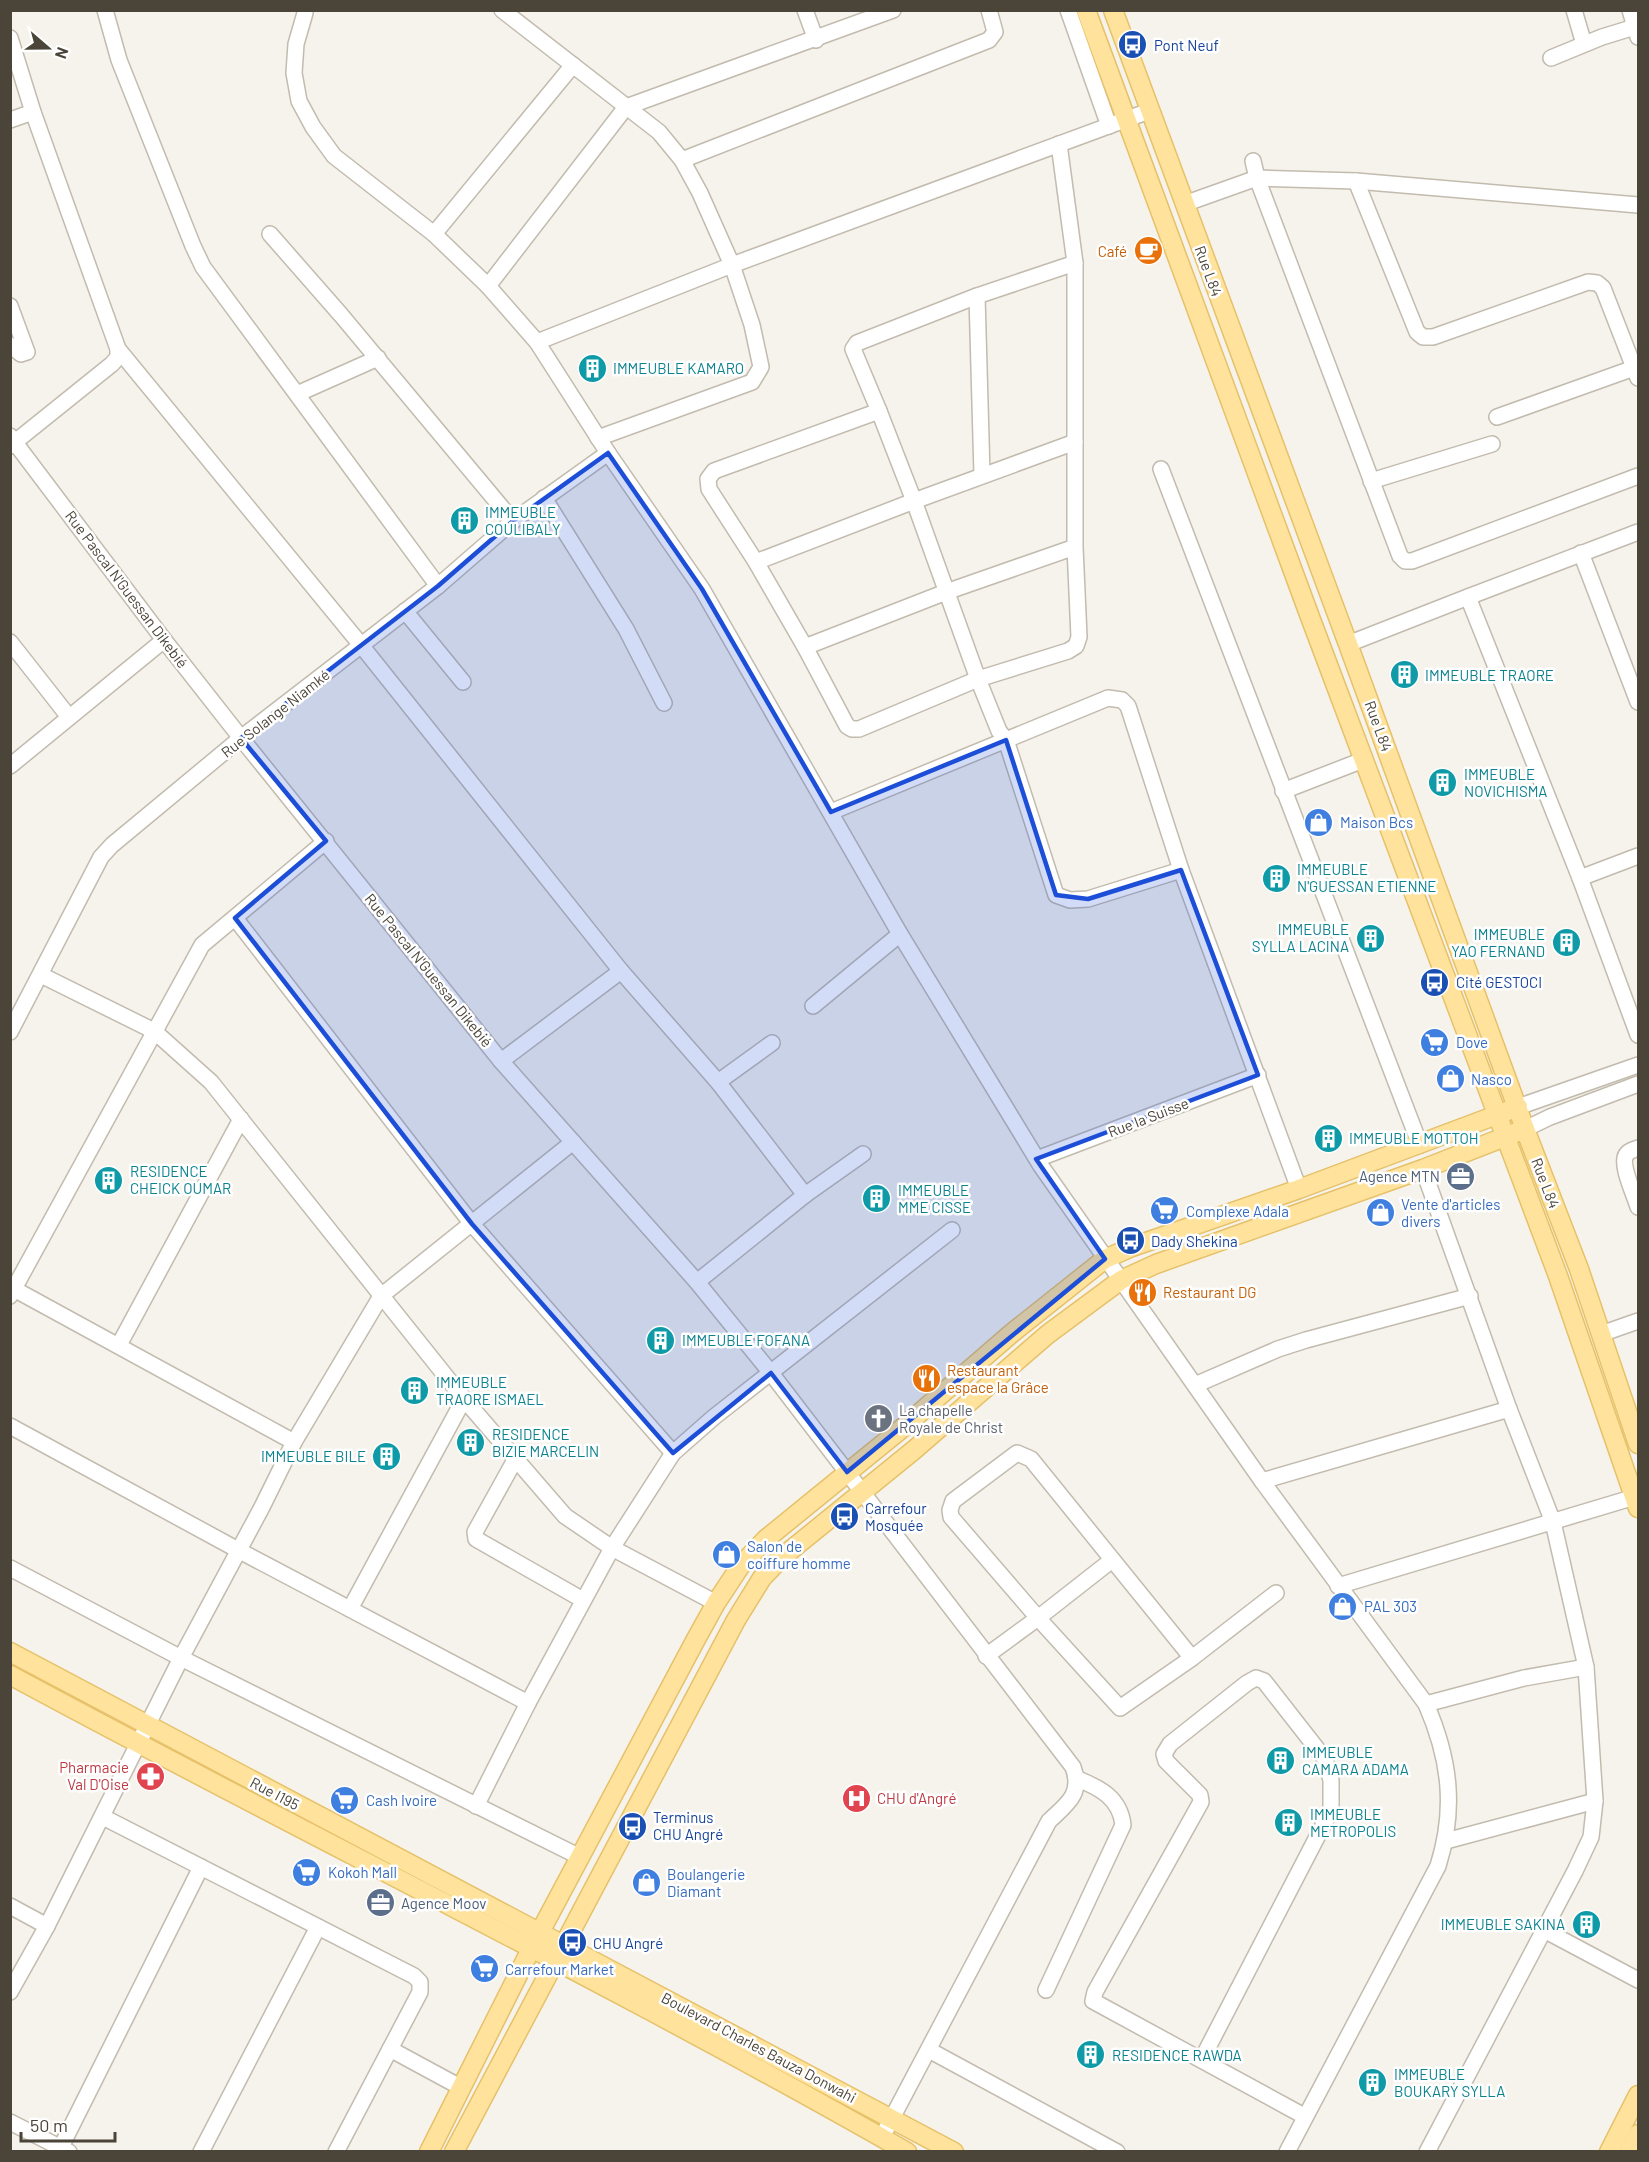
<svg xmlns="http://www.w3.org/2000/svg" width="1649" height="2162" font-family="Barlow,sans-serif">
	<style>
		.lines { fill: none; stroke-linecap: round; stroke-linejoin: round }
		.minor-casing { stroke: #c2bbae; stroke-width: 18 }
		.major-casing { stroke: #e6c16a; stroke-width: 21 }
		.minor { stroke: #fff; stroke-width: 15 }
		.major { stroke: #ffe39c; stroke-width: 18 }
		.marked { fill: #1d4ed8; fill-opacity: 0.2; stroke: #1d4ed8; stroke-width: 4.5; stroke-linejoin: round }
		.labels { text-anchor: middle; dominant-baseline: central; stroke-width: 5; stroke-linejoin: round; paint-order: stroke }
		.transit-label { font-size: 15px; fill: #164399; stroke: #fff; text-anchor: start }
		.food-label { font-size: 15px; fill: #c56008; stroke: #fff; text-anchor: start }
		.street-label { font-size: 15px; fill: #4b4439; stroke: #fff }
		.culture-label { font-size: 15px; fill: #0d838f; stroke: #fff; text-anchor: start }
		.shop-label { font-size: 15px; fill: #366cbe; stroke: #fff; text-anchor: start }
		.service-label { font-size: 15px; fill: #4e5e75; stroke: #fff; text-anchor: end }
		.worship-label { font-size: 15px; fill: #5b616d; stroke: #fff; text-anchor: start }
		.health-label { font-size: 15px; fill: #be3a42; stroke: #fff; text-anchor: end }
	</style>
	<rect width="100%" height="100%" fill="#f6f3ec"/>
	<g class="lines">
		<defs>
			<g id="minor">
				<path d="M105 10 119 60 193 246 203 267 438 586"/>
				<path d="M502 10 659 132 682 160 700 193 732 265 752 325 761 367 752 382 598 438"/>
				<path d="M805 10 816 40"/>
				<path d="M1068 10 1109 126"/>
				<path d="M1574 10 1584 44"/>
				<path d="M1630 10 1638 37"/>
				<path d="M305 13 296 44 294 73 299 101 313 127 334 156 434 234 488 286 537 342 608 453 702 589 900 934 1041 1166 1262 1481 1426 1704C1450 1759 1456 1809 1438 1866L1287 2152"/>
				<path d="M10 38 33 112 118 349 361 645 621 971 718 1082 805 1195"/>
				<path d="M1551 58 1602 37 1638 26"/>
				<path d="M10 120 33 112"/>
				<path d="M1059 144 1075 263V547L1079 637 1076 646 1068 651 978 679 859 729H852L847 726 805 647 946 592 1075 547"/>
				<path d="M682 160 989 40 995 32 989 10"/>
				<path d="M1253 161 1257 178 1400 556 1405 561H1412L1638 476"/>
				<path d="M1356 181 1417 332 1423 337H1433L1588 282 1597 283 1603 288 1638 378"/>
				<path d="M1184 204 1257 178 1356 181 1638 205"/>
				<path d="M270 234 341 315 513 521"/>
				<path d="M434 234 573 65"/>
				<path d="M1075 263 977 296 857 343 853 349 879 411 914 501 978 679 999 731 1006 740 1056 895 1070 900 1088 899 1181 870"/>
				<path d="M488 286 626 107 893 10"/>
				<path d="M977 296 982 475"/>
				<path d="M10 306 27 352 21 354 10 345"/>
				<path d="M537 342 732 265 1149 111"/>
				<path d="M297 394 378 358"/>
				<path d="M1497 417 1634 368"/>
				<path d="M10 436 164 640 241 738 501 1061 697 1282 771 1373 1073 1767C1083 1794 1067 1804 1049 1821L882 2137"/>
				<path d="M10 446 112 364 118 357V349"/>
				<path d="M1161 469 1420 1145"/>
				<path d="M1371 481 1492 444"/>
				<path d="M544 498 626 629 664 703"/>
				<path d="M1581 553 1638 702"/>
				<path d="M756 562 914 501 1075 442"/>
				<path d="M1468 597 1580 878 1638 1035"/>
				<path d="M405 611 463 682"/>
				<path d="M10 642 69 717"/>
				<path d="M1348 644 1468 597 1638 532"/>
				<path d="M805 647 756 562 709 489 708 479 714 471 879 411"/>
				<path d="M10 766 164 640"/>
				<path d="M1283 791 1363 760"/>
				<path d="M831 812 1108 698 1122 700 1128 706 1181 870 1299 1189"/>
				<path d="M1580 878 1638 856"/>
				<path d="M235 918 472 1224 673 1453"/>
				<path d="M41 975 154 1031 211 1082 464 1399 565 1516 612 1548 716 1603"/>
				<path d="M813 1006 900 934"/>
				<path d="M10 1032 101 857 112 845 241 738 438 586 513 521 608 453"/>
				<path d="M501 1061 621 971"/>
				<path d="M718 1082 772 1043"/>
				<path d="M1518 1107 1638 1065"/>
				<path d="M1525 1129 1550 1117 1638 1084"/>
				<path d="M1638 1148C1634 1150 1629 1150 1626 1155 1620 1165 1635 1196 1638 1207"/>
				<path d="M1037 1159 1258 1075"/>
				<path d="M1423 1169 1509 1409 1553 1522 1586 1667 1595 1801 1591 1837 1575 1871 1427 2152"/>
				<path d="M697 1282 805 1195 863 1154"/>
				<path d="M14 1289 294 1442"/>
				<path d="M10 1296 202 945 326 841"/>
				<path d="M1601 1334 1638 1321"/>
				<path d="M119 1345 241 1119"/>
				<path d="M1195 1385 1278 1349 1306 1340 1470 1296"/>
				<path d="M10 1426 238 1550 528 1703 612 1548 673 1453 714 1417 952 1230"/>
				<path d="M516 1458 475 1532 476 1539 583 1600"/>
				<path d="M1262 1481 1509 1409"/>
				<path d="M1112 1560 1038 1618 1120 1708 1192 1658 1276 1593"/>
				<path d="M10 1568 181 1658 580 1857"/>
				<path d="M1338 1586 1638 1496"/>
				<path d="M350 1609 464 1399"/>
				<path d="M986 1656 1038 1618 951 1517 950 1510 953 1501 1017 1453 1031 1459 1192 1658"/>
				<path d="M1426 1704 1524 1678 1586 1667"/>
				<path d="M476 1806 528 1703"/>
				<path d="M103 1817 414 1976 420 1982V1992L336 2152"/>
				<path d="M1446 1841 1595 1801"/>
				<path d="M10 1906 47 1926"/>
				<path d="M1544 1930 1638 1980"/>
				<path d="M1046 1990 1123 1825C1120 1798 1100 1788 1078 1779"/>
				<path d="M10 1992 47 1926 181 1658 262 1507 294 1442 381 1296 573 1142"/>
				<path d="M390 2049 462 2088"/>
				<path d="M929 2050 1117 2152"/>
				<path d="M1202 2059 1331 1810V1780L1325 1759 1264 1681 1256 1678 1247 1683 1170 1744 1164 1754 1166 1761 1200 1795 1201 1802 1095 1992 1093 2001 1304 2116"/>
				<path d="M10 2122 69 2152"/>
				<path d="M61 2147 201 1867"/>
				<path d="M201 2152 318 1927"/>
			</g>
			<g id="major">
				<path d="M1086 10 1310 617 1558 1276 1638 1508"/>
				<path d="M1113 10 1348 644 1525 1129 1579 1269 1638 1444"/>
				<path d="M10 1652 954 2152"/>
				<path d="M10 1675C308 1836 613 1984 907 2152"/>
				<path d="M429 2152 531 1949 695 1641 716 1603 741 1565 766 1539 900 1430 1012 1333 1105 1259 1132 1247 1299 1189 1518 1107"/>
				<path d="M454 2152 736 1620 762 1578 781 1558 914 1450 1048 1334 1121 1280 1156 1264 1423 1169 1525 1129"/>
				<path d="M1609 2152 1638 2095"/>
				<path d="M1629 2152 1638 2134"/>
			</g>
		</defs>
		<use href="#minor" class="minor-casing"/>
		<use href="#major" class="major-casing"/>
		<use href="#minor" class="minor"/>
		<use href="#major" class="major"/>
	</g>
	<path class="marked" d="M608 453 702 589 831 812 1006 740 1056 895 1088 899 1181 870 1258 1075 1036 1159 1105 1259 847 1472 771 1373 673 1453 472 1224 235 918 326 841 241 738 438 586 513 521Z"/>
	<defs>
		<symbol id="bus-disc" viewBox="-11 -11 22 22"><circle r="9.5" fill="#1a4fb4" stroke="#fff"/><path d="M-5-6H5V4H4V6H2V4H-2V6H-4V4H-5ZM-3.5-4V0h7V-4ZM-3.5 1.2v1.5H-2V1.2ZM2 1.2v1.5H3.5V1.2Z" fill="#fff"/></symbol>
		<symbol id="cafe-disc" viewBox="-11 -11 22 22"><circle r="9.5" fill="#e8710a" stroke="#fff"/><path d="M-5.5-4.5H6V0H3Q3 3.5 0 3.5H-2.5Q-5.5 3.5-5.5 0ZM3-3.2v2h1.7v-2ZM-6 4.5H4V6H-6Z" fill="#fff"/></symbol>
		<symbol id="building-disc" viewBox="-11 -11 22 22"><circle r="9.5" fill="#0f9aa8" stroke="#fff"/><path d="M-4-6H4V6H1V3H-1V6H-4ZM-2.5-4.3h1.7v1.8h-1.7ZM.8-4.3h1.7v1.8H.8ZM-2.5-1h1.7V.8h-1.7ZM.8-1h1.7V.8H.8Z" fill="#fff"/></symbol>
		<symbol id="shop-disc" viewBox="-11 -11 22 22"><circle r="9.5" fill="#3f7fe0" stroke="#fff"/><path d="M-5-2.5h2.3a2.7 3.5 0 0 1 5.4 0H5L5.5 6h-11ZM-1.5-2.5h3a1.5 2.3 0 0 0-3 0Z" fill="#fff"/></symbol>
		<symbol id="supermarket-disc" viewBox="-11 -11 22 22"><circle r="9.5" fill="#3f7fe0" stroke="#fff"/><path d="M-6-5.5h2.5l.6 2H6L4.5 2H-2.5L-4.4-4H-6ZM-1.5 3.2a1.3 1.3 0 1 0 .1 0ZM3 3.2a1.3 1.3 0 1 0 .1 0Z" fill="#fff"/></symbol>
		<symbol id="office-disc" viewBox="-11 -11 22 22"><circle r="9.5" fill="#5c6f8a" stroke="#fff"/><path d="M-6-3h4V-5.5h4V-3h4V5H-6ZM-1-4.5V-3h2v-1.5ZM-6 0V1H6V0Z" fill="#fff"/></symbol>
		<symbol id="restaurant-disc" viewBox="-11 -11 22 22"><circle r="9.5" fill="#e8710a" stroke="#fff"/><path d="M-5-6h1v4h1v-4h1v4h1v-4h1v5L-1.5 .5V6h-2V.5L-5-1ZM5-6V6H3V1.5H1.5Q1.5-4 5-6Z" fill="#fff"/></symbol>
		<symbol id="church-disc" viewBox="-11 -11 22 22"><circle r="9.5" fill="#6b7280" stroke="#fff"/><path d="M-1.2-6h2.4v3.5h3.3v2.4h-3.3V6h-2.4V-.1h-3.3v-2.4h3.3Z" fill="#fff"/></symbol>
		<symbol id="pharmacy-disc" viewBox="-11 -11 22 22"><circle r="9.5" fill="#e0444e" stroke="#fff"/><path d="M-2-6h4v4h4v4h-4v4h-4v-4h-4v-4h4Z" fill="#fff"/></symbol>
		<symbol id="hospital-disc" viewBox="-11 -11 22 22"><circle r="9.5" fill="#e0444e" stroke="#fff"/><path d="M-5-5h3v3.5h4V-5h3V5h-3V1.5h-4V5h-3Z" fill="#fff"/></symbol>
	</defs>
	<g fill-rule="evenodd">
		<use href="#bus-disc" x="1116" y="28" width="33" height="33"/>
		<use href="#cafe-disc" x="1132" y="234" width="33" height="33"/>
		<use href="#building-disc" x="576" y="352" width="33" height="33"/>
		<use href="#building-disc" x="448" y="504" width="33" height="33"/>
		<use href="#building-disc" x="1388" y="658" width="33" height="33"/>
		<use href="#building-disc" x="1426" y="766" width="33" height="33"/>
		<use href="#shop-disc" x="1302" y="806" width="33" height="33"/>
		<use href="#building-disc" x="1260" y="862" width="33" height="33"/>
		<use href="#building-disc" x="1354" y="922" width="33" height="33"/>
		<use href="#building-disc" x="1550" y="926" width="33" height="33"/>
		<use href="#bus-disc" x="1418" y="966" width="33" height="33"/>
		<use href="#supermarket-disc" x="1418" y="1026" width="33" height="33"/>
		<use href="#shop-disc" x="1434" y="1062" width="33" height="33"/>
		<use href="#building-disc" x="1312" y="1122" width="33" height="33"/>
		<use href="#office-disc" x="1444" y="1160" width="33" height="33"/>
		<use href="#building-disc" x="92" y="1164" width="33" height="33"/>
		<use href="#building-disc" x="860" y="1182" width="33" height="33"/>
		<use href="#supermarket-disc" x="1148" y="1194" width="33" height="33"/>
		<use href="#shop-disc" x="1364" y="1196" width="33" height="33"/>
		<use href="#bus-disc" x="1114" y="1224" width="33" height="33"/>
		<use href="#restaurant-disc" x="1126" y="1276" width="33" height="33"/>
		<use href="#building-disc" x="644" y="1324" width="33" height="33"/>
		<use href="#restaurant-disc" x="910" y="1362" width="33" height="33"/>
		<use href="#building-disc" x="398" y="1374" width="33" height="33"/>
		<use href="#church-disc" x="862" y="1402" width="33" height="33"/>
		<use href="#building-disc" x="454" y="1426" width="33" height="33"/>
		<use href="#building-disc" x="370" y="1440" width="33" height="33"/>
		<use href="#bus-disc" x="828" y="1500" width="33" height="33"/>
		<use href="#shop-disc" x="710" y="1538" width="33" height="33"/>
		<use href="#shop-disc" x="1326" y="1590" width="33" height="33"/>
		<use href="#building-disc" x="1264" y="1744" width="33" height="33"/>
		<use href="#pharmacy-disc" x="134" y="1760" width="33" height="33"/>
		<use href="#hospital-disc" x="840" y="1782" width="33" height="33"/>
		<use href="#supermarket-disc" x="328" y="1784" width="33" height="33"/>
		<use href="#building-disc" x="1272" y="1806" width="33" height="33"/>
		<use href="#bus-disc" x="616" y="1810" width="33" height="33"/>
		<use href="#supermarket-disc" x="290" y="1856" width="33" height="33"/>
		<use href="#shop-disc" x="630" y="1866" width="33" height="33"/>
		<use href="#office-disc" x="364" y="1886" width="33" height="33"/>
		<use href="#building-disc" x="1570" y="1908" width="33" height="33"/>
		<use href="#bus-disc" x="556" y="1926" width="33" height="33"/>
		<use href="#supermarket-disc" x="468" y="1952" width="33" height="33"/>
		<use href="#building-disc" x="1074" y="2038" width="33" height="33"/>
		<use href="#building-disc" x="1356" y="2066" width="33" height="33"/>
	</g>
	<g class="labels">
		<g class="transit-label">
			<text x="1154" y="45">Pont Neuf</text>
			<text x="1456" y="982">Cité GESTOCI</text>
			<text x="1151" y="1241">Dady Shekina</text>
			<text x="865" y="1508">Carrefour<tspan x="865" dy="17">Mosquée</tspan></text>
			<text x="653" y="1817">Terminus<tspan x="653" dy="17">CHU Angré</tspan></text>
			<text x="593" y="1943">CHU Angré</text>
		</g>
		<g class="food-label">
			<text x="1127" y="251" text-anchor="end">Café</text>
			<text x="1163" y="1292">Restaurant DG</text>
			<text x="947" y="1370">Restaurant<tspan x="947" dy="17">espace la Grâce</tspan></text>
		</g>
		<g class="street-label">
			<text transform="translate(1209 271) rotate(70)">Rue L84</text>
			<text transform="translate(127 589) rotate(53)">Rue Pascal N'Guessan Dikebié</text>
			<text transform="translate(275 713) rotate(-38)">Rue Solange Niamké</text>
			<text transform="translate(1379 726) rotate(70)">Rue L84</text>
			<text transform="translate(429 970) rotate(51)">Rue Pascal N'Guessan Dikebié</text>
			<text transform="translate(1148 1117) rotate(-21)">Rue la Suisse</text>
			<text transform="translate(1546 1183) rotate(69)">Rue L84</text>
			<text transform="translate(275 1793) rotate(28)">Rue I195</text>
			<text transform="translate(759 2047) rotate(28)">Boulevard Charles Bauza Donwahi</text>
		</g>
		<g class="culture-label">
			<text x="613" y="368">IMMEUBLE KAMARO</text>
			<text x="485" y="512">IMMEUBLE<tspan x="485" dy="17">COULIBALY</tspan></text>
			<text x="1425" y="675">IMMEUBLE TRAORE</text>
			<text x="1464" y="774">IMMEUBLE<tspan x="1464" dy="17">NOVICHISMA</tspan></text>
			<text x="1297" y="869">IMMEUBLE<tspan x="1297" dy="17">N'GUESSAN ETIENNE</tspan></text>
			<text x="1349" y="929" text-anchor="end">IMMEUBLE<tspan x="1349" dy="17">SYLLA LACINA</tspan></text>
			<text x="1545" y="934" text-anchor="end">IMMEUBLE<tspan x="1545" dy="17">YAO FERNAND</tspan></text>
			<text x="1349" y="1138">IMMEUBLE MOTTOH</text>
			<text x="130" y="1171">RESIDENCE<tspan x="130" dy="17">CHEICK OUMAR</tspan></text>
			<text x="898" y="1190">IMMEUBLE<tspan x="898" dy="17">MME CISSE</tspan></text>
			<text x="682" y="1340">IMMEUBLE FOFANA</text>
			<text x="436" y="1382">IMMEUBLE<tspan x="436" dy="17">TRAORE ISMAEL</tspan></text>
			<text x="492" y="1434">RESIDENCE<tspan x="492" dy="17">BIZIE MARCELIN</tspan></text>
			<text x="366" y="1456" text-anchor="end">IMMEUBLE BILE</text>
			<text x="1302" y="1752">IMMEUBLE<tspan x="1302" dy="17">CAMARA ADAMA</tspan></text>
			<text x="1310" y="1814">IMMEUBLE<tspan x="1310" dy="17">METROPOLIS</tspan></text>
			<text x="1565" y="1924" text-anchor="end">IMMEUBLE SAKINA</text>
			<text x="1112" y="2055">RESIDENCE RAWDA</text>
			<text x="1394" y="2074">IMMEUBLE<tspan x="1394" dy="17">BOUKARY SYLLA</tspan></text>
		</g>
		<g class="shop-label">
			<text x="1340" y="822">Maison Bcs</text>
			<text x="1456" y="1042">Dove</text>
			<text x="1471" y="1079">Nasco</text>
			<text x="1401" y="1204">Vente d'articles<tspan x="1401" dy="17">divers</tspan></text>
			<text x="1186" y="1211">Complexe Adala</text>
			<text x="747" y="1546">Salon de<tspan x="747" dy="17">coiffure homme</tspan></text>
			<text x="1364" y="1606">PAL 303</text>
			<text x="366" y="1800">Cash Ivoire</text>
			<text x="328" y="1872">Kokoh Mall</text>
			<text x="667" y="1874">Boulangerie<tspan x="667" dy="17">Diamant</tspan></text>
			<text x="505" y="1969">Carrefour Market</text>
		</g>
		<g class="service-label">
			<text x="1440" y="1176">Agence MTN</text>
			<text x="401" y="1903" text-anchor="start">Agence Moov</text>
		</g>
		<g class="worship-label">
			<text x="899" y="1410">La chapelle<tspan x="899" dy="17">Royale de Christ</tspan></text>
		</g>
		<g class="health-label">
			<text x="129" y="1767">Pharmacie<tspan x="129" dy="17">Val D'Oise</tspan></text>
			<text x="877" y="1798" text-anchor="start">CHU d'Angré</text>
		</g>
	</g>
	<rect width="1649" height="2162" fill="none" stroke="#4b4439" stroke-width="24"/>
	<g transform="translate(48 48) rotate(110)" stroke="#ffffff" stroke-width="4.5" paint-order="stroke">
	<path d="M0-4.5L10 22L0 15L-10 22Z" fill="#4b4439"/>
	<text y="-9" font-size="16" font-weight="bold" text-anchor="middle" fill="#4b4439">N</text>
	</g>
	<path d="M21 2132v9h94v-9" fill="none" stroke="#4b4439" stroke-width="3"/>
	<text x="30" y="2132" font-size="18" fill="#4b4439" stroke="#ffffff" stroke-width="4.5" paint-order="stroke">50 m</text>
</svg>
